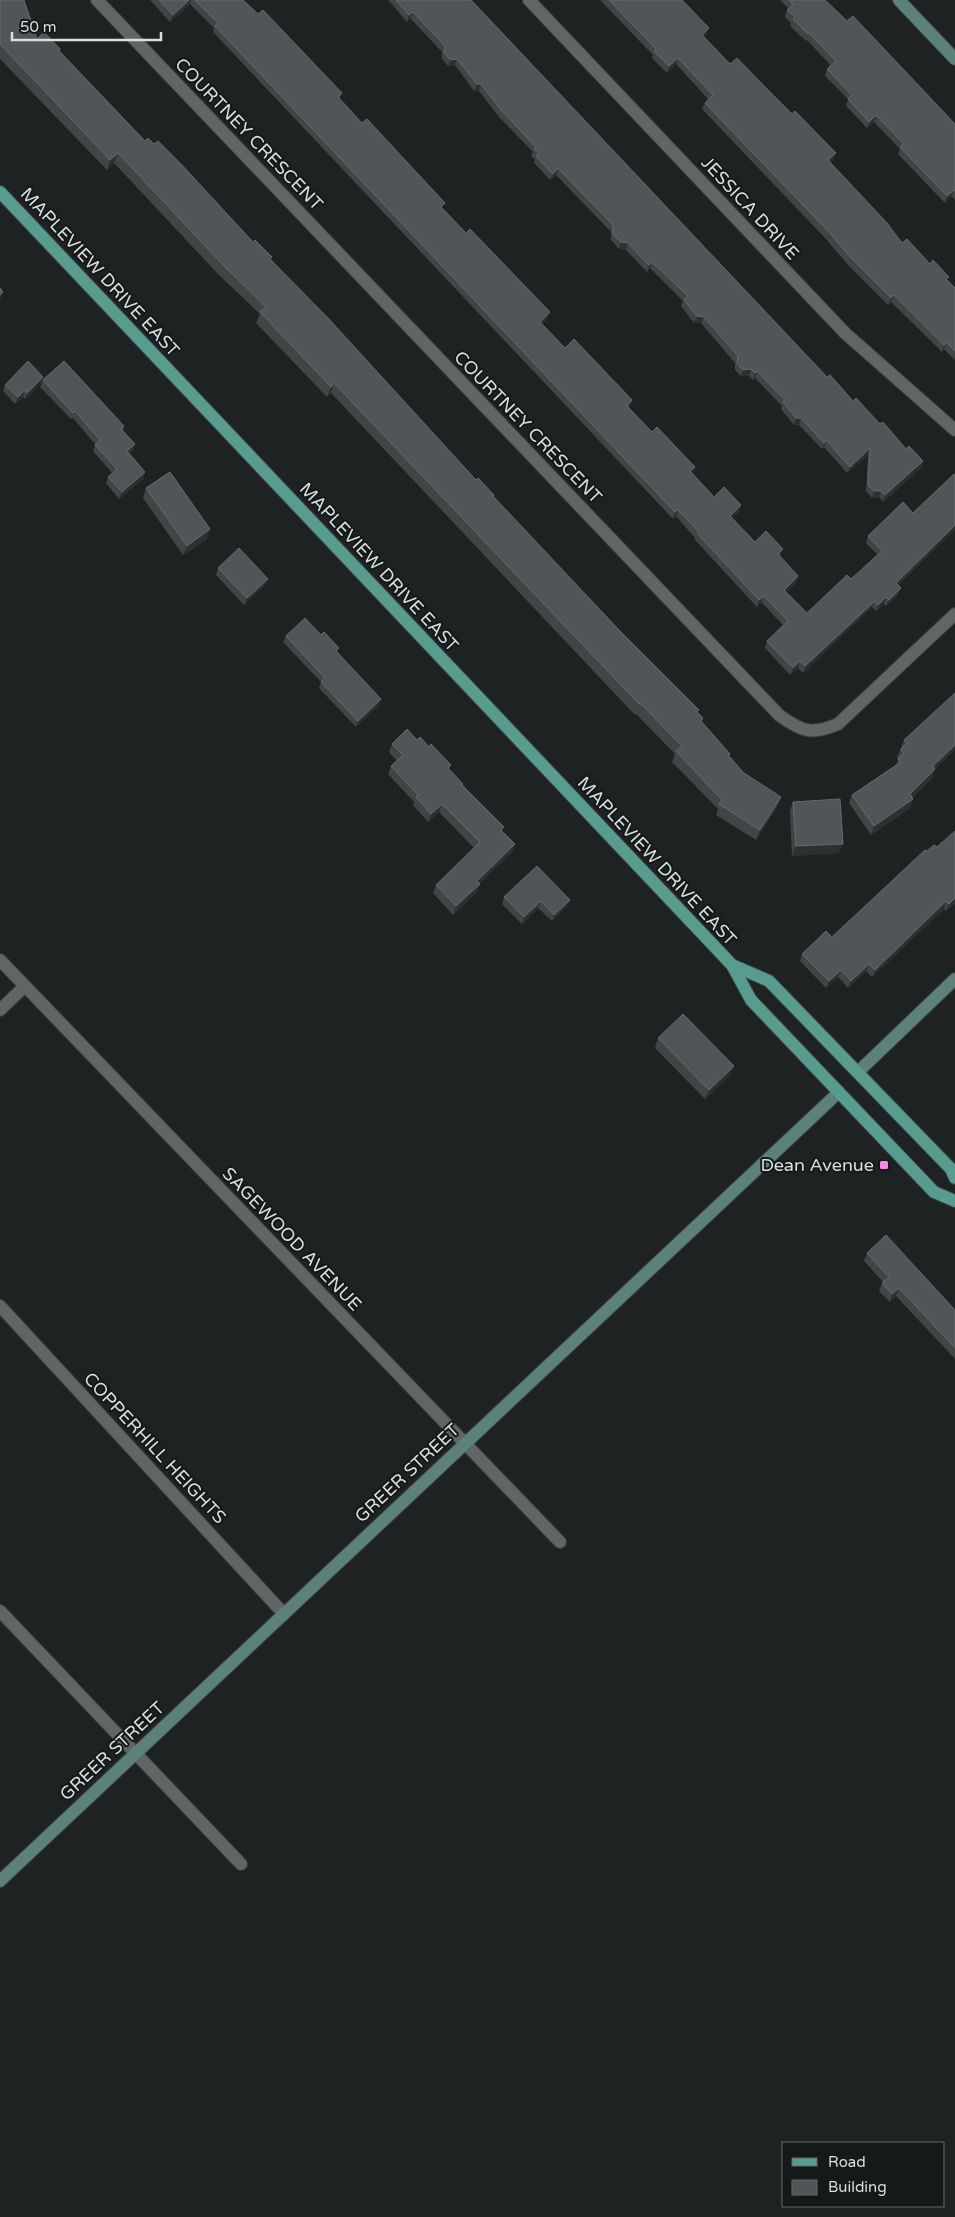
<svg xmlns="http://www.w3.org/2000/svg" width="955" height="2217" font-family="'Varela Round',sans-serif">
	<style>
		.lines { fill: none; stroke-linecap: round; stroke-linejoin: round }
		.street-casing { stroke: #3b3e3e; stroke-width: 14 }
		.secondary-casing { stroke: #3b3e3e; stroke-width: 14 }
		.primary-casing { stroke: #3b3e3e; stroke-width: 14 }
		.street { stroke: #606566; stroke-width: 12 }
		.secondary { stroke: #5c807b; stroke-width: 12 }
		.primary { stroke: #589b8f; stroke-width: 12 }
		.wall { fill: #414546 }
		.shaded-wall { fill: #2c3031 }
		.building { fill: #515557; stroke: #676a6c }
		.poi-dot { fill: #ff85df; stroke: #141919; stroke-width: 2 }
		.labels { text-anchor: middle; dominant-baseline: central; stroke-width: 4; stroke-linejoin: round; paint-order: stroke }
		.street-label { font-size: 18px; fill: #dbdede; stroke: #141919 }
		.poi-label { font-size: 18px; fill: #dbdede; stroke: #141919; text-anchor: end }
	</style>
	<rect width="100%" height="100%" fill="#1e2223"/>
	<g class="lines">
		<defs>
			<g id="street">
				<path d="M97 0 779 715C802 732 812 735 838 724L955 614"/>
				<path d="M529 0 845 333 955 430"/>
				<path d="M0 960 560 1542"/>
				<path d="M0 1010 25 986"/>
				<path d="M0 1306 284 1614"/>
				<path d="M0 1611 241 1864"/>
			</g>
			<g id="secondary">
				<path d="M899 0 955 59"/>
				<path d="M858 1072 955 979"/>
				<path d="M0 1881 839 1092"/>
			</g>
			<g id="primary">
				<path d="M0 192 732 965 751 1000 934 1192 955 1201"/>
				<path d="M732 965 769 981 951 1169 955 1178"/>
			</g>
		</defs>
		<use href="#street" class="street-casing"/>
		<use href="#secondary" class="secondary-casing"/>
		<use href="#primary" class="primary-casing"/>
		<use href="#street" class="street"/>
		<use href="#secondary" class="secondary"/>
		<use href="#primary" class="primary"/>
	</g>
	<g class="wall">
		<path d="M0 0 37 39 60 51 145 141 154 144 271 260 476 480 620 631 703 718 702 722 729 756 744 773 777 807 756 840 716 815 718 809 672 762 675 754 636 714 635 715 331 393 327 397 256 323 260 314 219 275 114 163 107 170 0 59Z"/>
		<path d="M150 0H243L342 93 339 99 547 319 542 324 565 348 630 407 629 408 652 432 695 467 692 474 714 497 741 505 739 512 732 518 755 542 781 556 780 557 798 576 796 583 786 592 807 613 851 579 878 555 866 543 868 536 913 513 955 475V529L898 585V595L886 606 884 604 876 611 872 607 803 673 798 668 790 675 765 648 767 641 783 625 761 602 757 607 695 540V538L676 516 673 519 213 32 214 28 190 4 170 22Z"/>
		<path d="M388 0H471L827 377 906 449 923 461 921 468 883 502 879 497 872 498 866 491 868 455 847 473 824 447 822 449 799 425H794L781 409 782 406 755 378 753 380 749 376H741L735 370V363L701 323H694L681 306 683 301 650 268 647 272 626 250 619 249 611 240V232L556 175 550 180 534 163 535 159 531 156 533 152 499 117 479 91H474L455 65 448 66 442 59V52L410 18 407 22Z"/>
		<path d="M600 0H682L706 34 704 37 730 64 833 160 830 163 902 243 930 264 955 288V360L944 349 942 352 891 302 888 305 848 265 826 239 702 109 705 103 708 99 676 64 667 73 652 58 653 55Z"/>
		<path d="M780 0H825L955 124V200L951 196 945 203 898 154 900 149 874 122 867 128 846 106 848 99 825 76 827 69 831 66 807 40 806 41 790 26 791 23 785 17 787 10 789 9Z"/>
		<path d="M43 377 41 383 25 399 23 397 15 404 3 391 5 385Z"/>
		<path d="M43 380 124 426 123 431 135 444 133 451 129 454 145 472 143 479 119 499 106 483 108 477 112 473 93 451 95 444 73 418 71 419 40 387Z"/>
		<path d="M146 488 207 539 183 555 143 498Z"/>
		<path d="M218 568 265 585 244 605 216 575Z"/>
		<path d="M286 636 337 652 379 705 356 727 319 688 321 682 283 642Z"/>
		<path d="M417 740 429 747 451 765 449 769 463 784V785L503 832 515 844 512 852 480 883 477 892 453 915 433 893 436 885 474 848 439 812 428 822 413 805 414 802 388 774 391 766 397 761 389 752 392 744Z"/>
		<path d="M904 740 935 769 932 778 912 798 913 799 910 808 871 835 849 803 852 795 896 765 898 759 897 758Z"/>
		<path d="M793 802 839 853 792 856 790 811Z"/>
		<path d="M955 831V903L946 911 944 909 872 977 866 971 848 988 838 977 826 988 800 961 802 954 832 937 927 851 937 847Z"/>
		<path d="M537 866 567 906 552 921 538 908 522 924 502 904 504 897Z"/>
		<path d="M658 1038 730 1075 705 1099 655 1048Z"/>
		<path d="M867 1253 955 1310V1359L896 1296 890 1302 879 1291 882 1283 883 1282 864 1261Z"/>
	</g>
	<g class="shaded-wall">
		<path d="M189 0H191L190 4 170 22 173 15Z"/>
		<path d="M413 12 410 18 407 22 409 15Z"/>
		<path d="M709 28 706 34 699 41 702 35Z"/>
		<path d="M678 58 676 64 667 73 669 66Z"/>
		<path d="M457 59 455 65 448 66 451 60Z"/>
		<path d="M477 84H481L479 91H474Z"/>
		<path d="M876 115 874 122 867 128 869 122Z"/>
		<path d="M118 153 114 163 107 170 110 160Z"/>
		<path d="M836 153 833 160 826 167 828 160Z"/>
		<path d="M558 168 556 175 550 180 553 174Z"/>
		<path d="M954 190 951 196 945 203 947 196Z"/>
		<path d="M621 242 628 243 626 250 619 249Z"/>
		<path d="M652 262 650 268 647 272 649 265Z"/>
		<path d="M3 292 0 301V295Z"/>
		<path d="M894 295 891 302 888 305 891 298Z"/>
		<path d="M550 312 547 319 538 328 540 322Z"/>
		<path d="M697 316 704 317 701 323H694Z"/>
		<path d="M947 343 944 349 942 352 944 345Z"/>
		<path d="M751 369 749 376H741L743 370Z"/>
		<path d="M757 371 755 378 753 380 755 373Z"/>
		<path d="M43 377 41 383 25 399 27 393Z"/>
		<path d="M334 383 331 393 327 397 331 387Z"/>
		<path d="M25 390 23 397 15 404 18 397Z"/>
		<path d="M632 400 630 407 625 412 627 406Z"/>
		<path d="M796 418H801L799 425H794Z"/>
		<path d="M826 440 824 447 822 449 824 443Z"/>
		<path d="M135 444 133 451 125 458 127 451Z"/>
		<path d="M870 448 868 455 847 473 850 467Z"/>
		<path d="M923 461 921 468 883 502 885 495Z"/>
		<path d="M695 467 692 473 687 478 690 471Z"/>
		<path d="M145 472 143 479 119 499 122 492Z"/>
		<path d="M874 491H881L879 497 872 498Z"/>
		<path d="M741 505 739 512 727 523 730 516Z"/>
		<path d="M678 510 676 516 673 519 675 512Z"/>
		<path d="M955 525V529L893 589 896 583Z"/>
		<path d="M210 529 207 539 183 555 187 546Z"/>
		<path d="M783 549 781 556 775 561 778 554Z"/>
		<path d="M798 576 796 583 782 596 784 590Z"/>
		<path d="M268 579 265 585 244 605 247 598Z"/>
		<path d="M901 588 898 595 886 606 889 600Z"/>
		<path d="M764 596 761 602 757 607 759 600Z"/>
		<path d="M886 597 884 604 876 611 878 605Z"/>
		<path d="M875 601 872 607 803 673 805 666Z"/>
		<path d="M800 661 798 668 790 675 793 668Z"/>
		<path d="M381 699 379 705 356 727 358 721Z"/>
		<path d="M955 745V750L935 769 932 778 906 803 910 794 933 766Z"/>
		<path d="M781 797 777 807 756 840 760 830Z"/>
		<path d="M913 799 910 808 871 835 874 826Z"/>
		<path d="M442 804 439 812 428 822 431 814Z"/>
		<path d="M515 844 512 852 474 889 477 881Z"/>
		<path d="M843 844 839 853 792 856 796 846Z"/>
		<path d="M480 884 477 892 453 915 456 906Z"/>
		<path d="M955 898V903L946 911 949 904Z"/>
		<path d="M570 900 567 906 552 921 554 915Z"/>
		<path d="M541 901 538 908 522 924 524 917Z"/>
		<path d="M946 901 944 909 872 977 875 970Z"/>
		<path d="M869 964 866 971 848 988 851 981Z"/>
		<path d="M841 970 838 977 826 988 829 981Z"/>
		<path d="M734 1066 730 1075 705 1099 709 1090Z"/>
		<path d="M899 1288 896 1296 890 1302 892 1294Z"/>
	</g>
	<g class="building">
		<path d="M0 0H24L37 39 44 32 60 49 59 51 145 141 148 138 154 144 158 141 181 164 253 242 255 240 272 257 270 259 328 318 476 480 478 478 494 495 493 496 620 631 699 710 697 712 703 718 701 721 730 754 728 755 744 773 781 797 760 830 719 804 722 800 676 751 682 746 640 703 639 704 334 383 331 387 260 312 266 307 223 265 118 153 110 160 0 44Z"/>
		<path d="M159 0H189L173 15Z"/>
		<path d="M195 0H243L258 14 263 10 342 93 338 97 362 123 367 119 445 203 441 207 466 233 470 229 550 312 540 322 565 348 574 339 632 400 627 406 652 432 657 427 695 467 690 471 714 497 724 487 741 505 730 516 755 542 766 531 783 549 778 554 798 576 784 590 807 613 847 575 851 579 882 551 868 536 903 502 913 513 954 474 955 475V525L896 583 901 588 889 600 886 597 878 605 875 601 805 666 800 661 793 668 767 641 788 621 764 596 759 600 697 533 699 532 678 510 675 512 215 26 218 23Z"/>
		<path d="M396 0H471L827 377 830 375 853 401 856 398 880 424 883 422 906 449 909 446 923 461 885 495 881 491H874L868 485 870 448 850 467 826 440 824 443 801 418H796L783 402 785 400 757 371 755 373 751 369 743 370 737 363 738 356 704 317 697 316 684 300 688 296 652 262 649 265 628 243 621 242 613 234V225L558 168 553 174 536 156 539 154 534 149 536 147 501 110 481 84H477L457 59 451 60 444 53 445 46 413 12 409 15Z"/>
		<path d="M609 0H682L709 28 702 35 730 64 737 58 768 90 792 114 795 111 836 153 828 160 887 223 902 243 907 239 930 264 933 260 949 277 946 279 955 288V351L947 343 944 345 894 295 891 298 851 258 829 232 705 103 713 95 678 58 669 66 654 51 656 49Z"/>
		<path d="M789 0H825L847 21 853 16 955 124V191L954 190 947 196 900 147 904 144 876 115 869 122 848 99 852 95 827 69 836 61 809 33 808 34 793 19 795 17 787 10 793 5Z"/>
		<path d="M0 288 3 292 0 295Z"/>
		<path d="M28 361 43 377 27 393 25 390 18 397 5 385Z"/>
		<path d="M64 361 124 426 121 429 135 444 127 451 145 472 122 492 108 477 117 469 95 445 100 440 75 411 73 413 43 380Z"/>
		<path d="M170 472 210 529 187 546 146 488Z"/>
		<path d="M239 548 268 579 247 598 218 568Z"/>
		<path d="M305 618 321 635 324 632 339 648 336 651 381 699 358 721 321 682 325 678 286 636Z"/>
		<path d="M955 693V745L933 766 935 769 910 794 913 799 874 826 852 795 901 762 898 759 904 753 901 749 907 743 904 740Z"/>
		<path d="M407 729 417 740 420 737 429 747 431 744 451 765 448 768 463 784 462 785 504 827 501 830 515 844 477 881 480 884 456 906 436 885 480 842 442 804 431 814 416 797 418 795 391 766 403 755 392 744Z"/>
		<path d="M840 799 843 844 796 846 793 802Z"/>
		<path d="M955 831V898L949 904 946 901 875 970 869 964 851 981 841 970 829 981 802 954 826 931 832 937 925 850 927 851 934 845 937 847Z"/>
		<path d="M537 866 570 900 554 915 541 901 524 917 504 897Z"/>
		<path d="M683 1014 734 1066 709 1090 658 1038Z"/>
		<path d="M886 1235 955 1310V1348L899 1288 892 1294 882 1283 889 1277 867 1253Z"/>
	</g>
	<rect class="poi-dot" x="879" y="1160" width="10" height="10" rx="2.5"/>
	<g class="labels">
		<g class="street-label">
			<text transform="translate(249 134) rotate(46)">COURTNEY CRESCENT</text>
			<text transform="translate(750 208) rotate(47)">JESSICA DRIVE</text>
			<text transform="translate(100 272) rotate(47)">MAPLEVIEW DRIVE EAST</text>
			<text transform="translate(528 427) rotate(46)">COURTNEY CRESCENT</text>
			<text transform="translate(379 567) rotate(47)">MAPLEVIEW DRIVE EAST</text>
			<text transform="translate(657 861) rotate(47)">MAPLEVIEW DRIVE EAST</text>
			<text transform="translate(292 1239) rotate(46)">SAGEWOOD AVENUE</text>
			<text transform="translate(155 1448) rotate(47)">COPPERHILL HEIGHTS</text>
			<text transform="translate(407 1473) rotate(-43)">GREER STREET</text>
			<text transform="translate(112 1751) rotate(-43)">GREER STREET</text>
		</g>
		<g class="poi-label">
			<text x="874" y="1165">Dean Avenue</text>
		</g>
	</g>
	<rect x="782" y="2142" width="162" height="65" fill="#141919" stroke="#646868"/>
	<rect x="792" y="2158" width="25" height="8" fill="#589b8f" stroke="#646868"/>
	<text x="828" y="2167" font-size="15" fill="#dbdede">Road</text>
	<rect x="792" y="2180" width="25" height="15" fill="#515557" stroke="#646868"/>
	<text x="828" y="2192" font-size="15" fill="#dbdede">Building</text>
	<path d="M12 32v8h149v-8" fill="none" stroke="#dbdede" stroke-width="2.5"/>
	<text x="20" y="32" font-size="15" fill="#dbdede" stroke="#141919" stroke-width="4" paint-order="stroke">50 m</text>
</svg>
